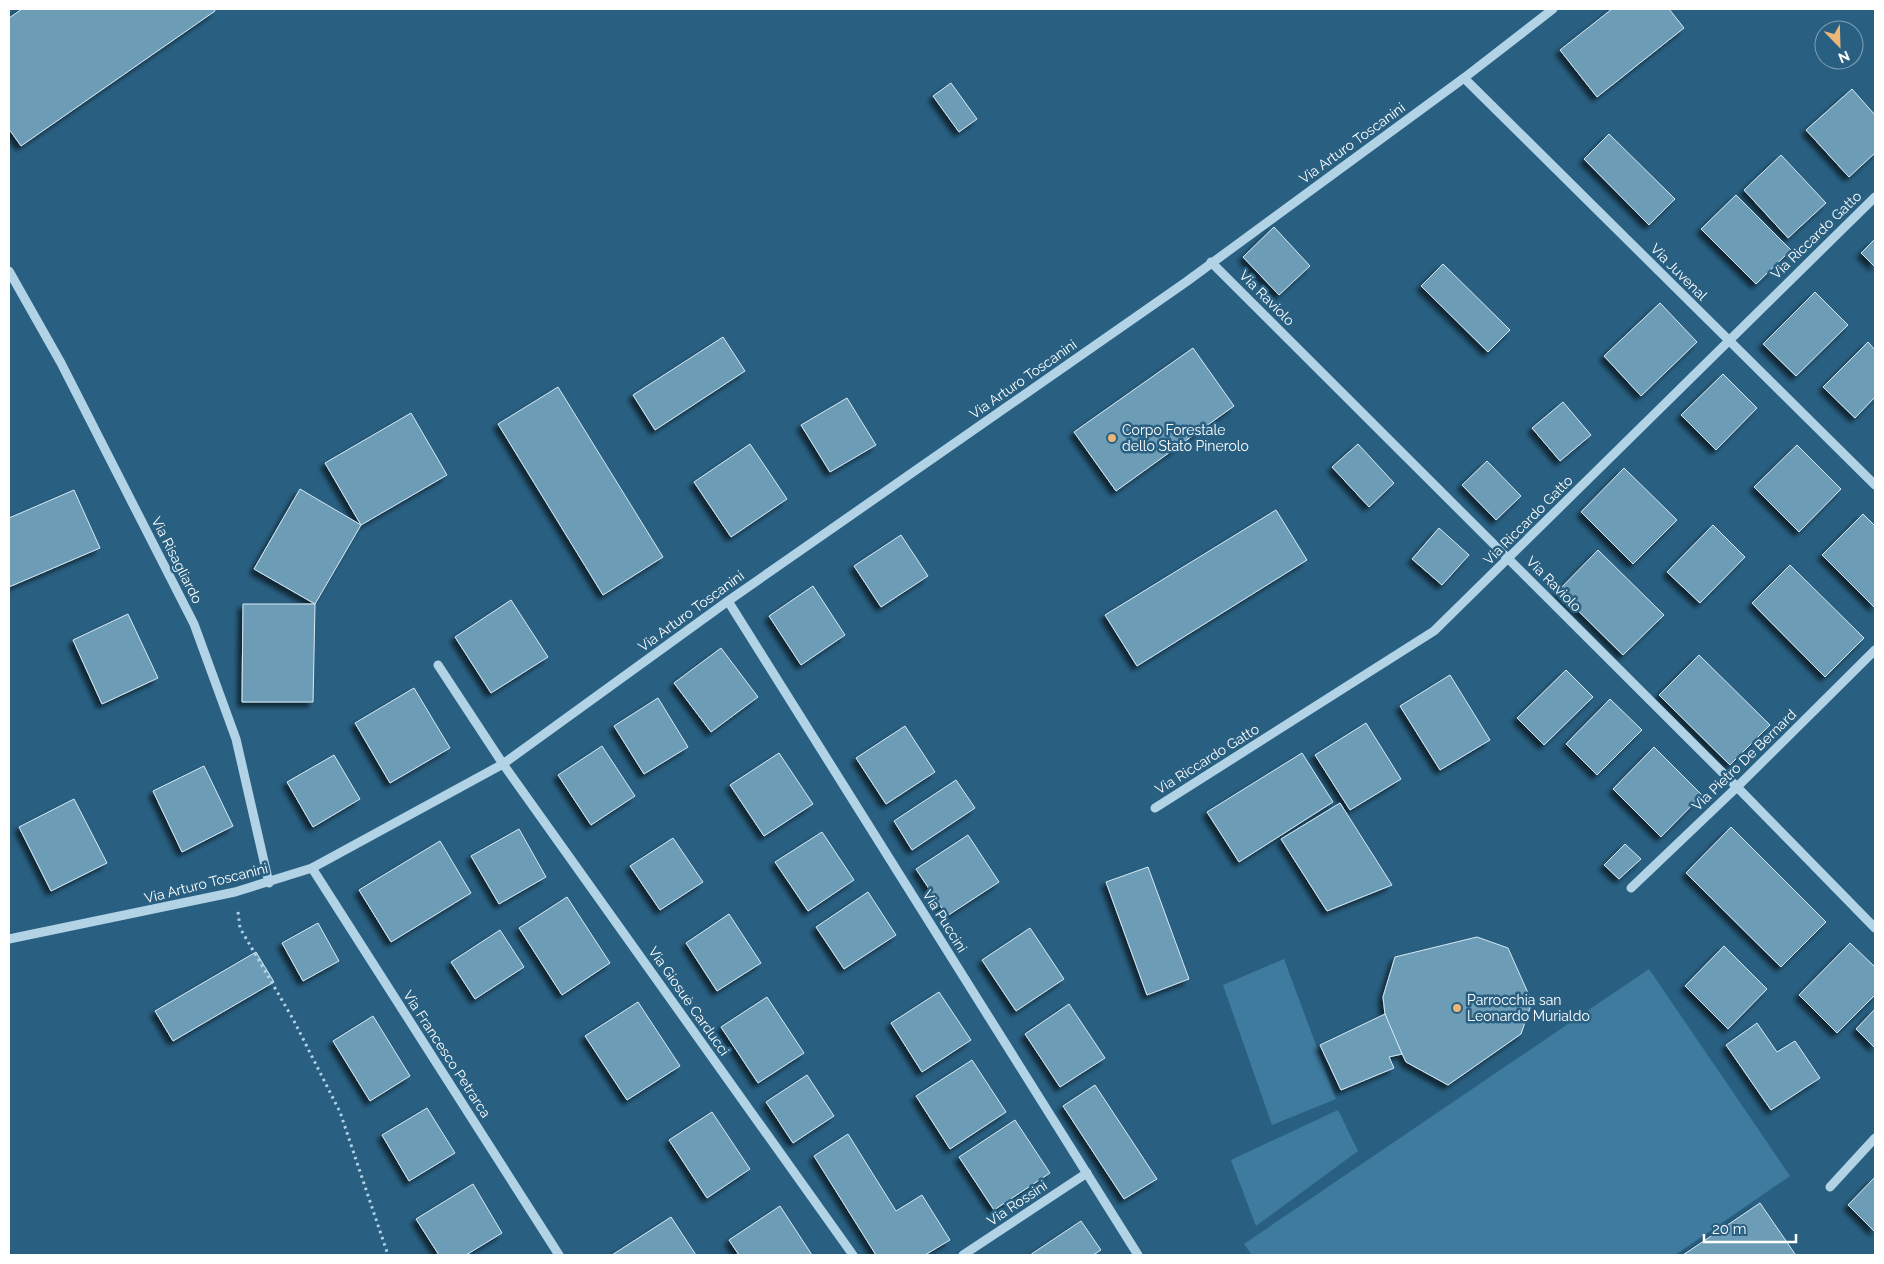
<svg xmlns="http://www.w3.org/2000/svg" width="1884" height="1264" font-family="Raleway,sans-serif">
	<style>
		.green { fill: #3e7b9f }
		.building { fill: #6d9cb7; stroke: #d5e9f5; filter: url(#shadow) }
		.lines { fill: none; stroke-linecap: round; stroke-linejoin: round }
		.path { stroke: #b2d3e6; stroke-width: 3; stroke-dasharray: 2.5 4; stroke-linecap: butt }
		.minor { stroke: #b2d3e6; stroke-width: 9 }
		.poi-dot { fill: #edb679; stroke: #296082; stroke-width: 2 }
		.labels { text-anchor: middle; dominant-baseline: central; stroke-width: 5; stroke-linejoin: round; paint-order: stroke }
		.street-label { font-size: 14px; fill: #fff; stroke: #296082 }
		.poi-label { font-size: 14px; fill: #fff; stroke: #296082; text-anchor: start }
	</style>
	<defs>
		<filter id="shadow"><feDropShadow dx="-4.5" dy="4.5" stdDeviation="2.5" flood-color="#0009"/></filter>
	</defs>
	<rect width="100%" height="100%" fill="#296082"/>
	<g class="green">
		<path d="M1284 959 1336 1099 1272 1125 1223 985Z"/>
		<path d="M1649 969 1790 1176 1675 1255H1252L1244 1244Z"/>
		<path d="M1338 1110 1358 1151 1256 1226 1231 1160Z"/>
	</g>
	<g class="building">
		<path d="M22 9H214L215 11 21 146 9 129V18Z"/>
		<path d="M1612 9H1669L1684 28 1597 97 1560 50Z"/>
		<path d="M951 83 977 119 959 132 933 96Z"/>
		<path d="M1852 89 1875 115V153L1849 177 1806 130Z"/>
		<path d="M1609 134 1675 199 1649 225 1584 159Z"/>
		<path d="M1781 155 1826 203 1788 238 1744 190Z"/>
		<path d="M1736 195 1791 250 1756 284 1701 229Z"/>
		<path d="M1274 227 1310 266 1279 295 1243 257Z"/>
		<path d="M1875 239V267L1861 253Z"/>
		<path d="M1443 264 1510 330 1488 352 1421 286Z"/>
		<path d="M1815 292 1848 325 1796 376 1763 344Z"/>
		<path d="M1660 303 1697 342 1641 396 1604 356Z"/>
		<path d="M723 337 745 371 655 430 633 395Z"/>
		<path d="M1868 342 1875 350V397L1855 418 1823 387Z"/>
		<path d="M1193 348 1234 406 1116 491 1074 432Z"/>
		<path d="M1723 374 1757 408 1716 450 1681 415Z"/>
		<path d="M558 387 663 557 603 595 498 424Z"/>
		<path d="M847 398 876 445 830 472 801 425Z"/>
		<path d="M1563 402 1591 435 1560 461 1532 428Z"/>
		<path d="M411 413 447 475 361 525 325 463Z"/>
		<path d="M750 444 787 499 731 537 694 482Z"/>
		<path d="M1358 444 1394 483 1369 507 1332 467Z"/>
		<path d="M1797 445 1841 489 1799 532 1754 487Z"/>
		<path d="M1487 461 1521 496 1496 520 1462 485Z"/>
		<path d="M1624 468 1677 520 1633 564 1581 512Z"/>
		<path d="M300 489 361 525 315 604 254 569Z"/>
		<path d="M74 490 100 548 9 587V518Z"/>
		<path d="M1276 510 1307 560 1137 666 1105 615Z"/>
		<path d="M1863 514 1875 526V608L1822 555Z"/>
		<path d="M1713 525 1745 557 1700 603 1667 572Z"/>
		<path d="M1439 528 1469 555 1442 585 1412 559Z"/>
		<path d="M901 535 928 576 881 607 854 566Z"/>
		<path d="M1598 550 1664 615 1623 655 1558 591Z"/>
		<path d="M1790 565 1864 638 1825 677 1752 603Z"/>
		<path d="M813 586 845 635 801 665 769 616Z"/>
		<path d="M511 600 548 657 491 693 455 637Z"/>
		<path d="M243 604H315L313 702H242Z"/>
		<path d="M128 614 158 678 102 704 73 640Z"/>
		<path d="M721 648 758 697 711 732 674 683Z"/>
		<path d="M1699 655 1770 725 1730 765 1659 695Z"/>
		<path d="M1566 670 1593 697 1544 745 1517 718Z"/>
		<path d="M1450 675 1490 740 1440 770 1400 706Z"/>
		<path d="M414 688 450 748 390 783 355 723Z"/>
		<path d="M658 698 688 747 644 774 614 726Z"/>
		<path d="M1610 699 1642 730 1597 775 1566 744Z"/>
		<path d="M1366 723 1401 779 1350 810 1315 755Z"/>
		<path d="M905 726 935 772 886 804 856 758Z"/>
		<path d="M602 746 635 796 591 825 558 775Z"/>
		<path d="M1654 747 1702 795 1661 837 1613 789Z"/>
		<path d="M779 753 813 804 764 836 730 785Z"/>
		<path d="M1302 753 1333 802 1239 862 1207 812Z"/>
		<path d="M334 755 360 799 313 827 287 782Z"/>
		<path d="M204 766 233 826 182 852 153 791Z"/>
		<path d="M956 780 975 808 912 850 894 821Z"/>
		<path d="M74 799 107 863 51 891 19 827Z"/>
		<path d="M1340 803 1392 885 1327 911 1281 839Z"/>
		<path d="M1731 827 1826 922 1781 967 1686 873Z"/>
		<path d="M519 829 546 877 499 904 471 856Z"/>
		<path d="M822 832 854 880 808 911 775 862Z"/>
		<path d="M968 835 999 882 947 916 916 869Z"/>
		<path d="M673 838 703 882 660 910 630 866Z"/>
		<path d="M440 841 471 893 391 942 359 890Z"/>
		<path d="M1625 844 1641 859 1619 879 1604 865Z"/>
		<path d="M1148 867 1189 979 1147 995 1106 882Z"/>
		<path d="M868 892 896 935 844 969 816 927Z"/>
		<path d="M567 897 610 963 562 995 519 928Z"/>
		<path d="M729 914 761 963 717 991 686 943Z"/>
		<path d="M318 923 339 961 303 981 282 943Z"/>
		<path d="M1030 928 1064 979 1016 1011 982 960Z"/>
		<path d="M500 930 524 967 475 999 451 962Z"/>
		<path d="M1477 937 1508 948 1532 1002 1521 1034 1448 1085 1406 1062 1389 1026 1385 1014 1383 997 1395 957Z"/>
		<path d="M1850 943 1875 967V995L1837 1033 1799 995Z"/>
		<path d="M1724 946 1767 989 1728 1029 1685 986Z"/>
		<path d="M256 952 274 982 173 1041 155 1011Z"/>
		<path d="M939 992 971 1040 922 1072 891 1023Z"/>
		<path d="M767 997 804 1053 758 1083 721 1027Z"/>
		<path d="M638 1002 680 1066 627 1100 585 1036Z"/>
		<path d="M1069 1004 1105 1058 1060 1087 1025 1034Z"/>
		<path d="M1875 1009V1048L1856 1029Z"/>
		<path d="M1385 1014 1402 1054 1389 1057 1394 1068 1341 1090 1320 1045Z"/>
		<path d="M373 1016 410 1076 370 1101 333 1041Z"/>
		<path d="M1757 1023 1777 1052 1795 1041 1820 1078 1771 1110 1726 1045Z"/>
		<path d="M972 1060 1006 1112 950 1149 916 1096Z"/>
		<path d="M807 1075 834 1116 793 1143 766 1102Z"/>
		<path d="M1095 1085 1157 1179 1124 1199 1063 1106Z"/>
		<path d="M427 1108 455 1153 409 1181 382 1135Z"/>
		<path d="M712 1112 750 1169 707 1198 669 1140Z"/>
		<path d="M1015 1120 1050 1173 994 1210 959 1157Z"/>
		<path d="M848 1134 896 1211 922 1195 950 1240 925 1255H876L814 1156Z"/>
		<path d="M1875 1177V1232L1848 1205Z"/>
		<path d="M473 1184 502 1233 466 1255H439L416 1219Z"/>
		<path d="M1760 1203 1795 1254 1792 1255H1683Z"/>
		<path d="M780 1206 812 1255H739L729 1240Z"/>
		<path d="M671 1217 696 1255H612Z"/>
		<path d="M1081 1221 1101 1250 1093 1255H1030Z"/>
	</g>
	<g class="lines">
		<path class="path" d="M238 912 240 928 293 1019 340 1112 388 1255"/>
		<g class="minor">
			<path d="M1464 78 1875 485"/>
			<path d="M1211 262 1737 787 1875 928"/>
			<path d="M9 271 61 363 194 624 236 739 269 883"/>
			<path d="M728 601 1138 1255"/>
			<path d="M438 665 503 764 853 1255"/>
			<path d="M1155 808 1434 631 1875 197"/>
			<path d="M312 868 559 1255"/>
			<path d="M1631 888 1737 787 1875 650"/>
			<path d="M9 939 235 892 312 868 503 764 728 601 1186 282 1464 78 1553 9"/>
			<path d="M1830 1187 1875 1138"/>
			<path d="M963 1255 1087 1173"/>
		</g>
	</g>
	<g class="poi-dot">
		<circle cx="1112" cy="438" r="5"/>
		<circle cx="1457" cy="1008" r="5"/>
	</g>
	<g class="labels">
		<g class="street-label">
			<text transform="translate(1352 143) rotate(-36)">Via Arturo Toscanini</text>
			<text transform="translate(1816 235) rotate(-44)">Via Riccardo Gatto</text>
			<text transform="translate(1679 272) rotate(45)">Via Juvenal</text>
			<text transform="translate(1267 298) rotate(45)">Via Raviolo</text>
			<text transform="translate(1023 379) rotate(-35)">Via Arturo Toscanini</text>
			<text transform="translate(1528 520) rotate(-45)">Via Riccardo Gatto</text>
			<text transform="translate(177 560) rotate(63)">Via Risagliardo</text>
			<text transform="translate(1554 584) rotate(45)">Via Raviolo</text>
			<text transform="translate(691 611) rotate(-36)">Via Arturo Toscanini</text>
			<text transform="translate(1207 759) rotate(-32)">Via Riccardo Gatto</text>
			<text transform="translate(1744 760) rotate(-44)">Via Pietro De Bernard</text>
			<text transform="translate(206 883) rotate(-14)">Via Arturo Toscanini</text>
			<text transform="translate(945 921) rotate(58)">Via Puccini</text>
			<text transform="translate(689 1001) rotate(55)">Via Giosuè Carducci</text>
			<text transform="translate(447 1054) rotate(57)">Via Francesco Petrarca</text>
			<text transform="translate(1017 1203) rotate(-34)">Via Rossini</text>
		</g>
		<g class="poi-label">
			<text x="1122" y="430">Corpo Forestale<tspan x="1122" dy="16">dello Stato Pinerolo</tspan></text>
			<text x="1467" y="1000">Parrocchia san<tspan x="1467" dy="16">Leonardo Murialdo</tspan></text>
		</g>
	</g>
	<rect width="1884" height="1264" fill="none" stroke="#ffffff" stroke-width="20"/>
	<g transform="translate(1839 45) rotate(157)"><circle r="24" fill="#296082" stroke="#7fa0b4"/>
	<path d="M0-4L9 19L0 12L-9 19Z" fill="#edb679"/>
	<text y="-8" font-size="14" font-weight="bold" text-anchor="middle" fill="#ffffff">N</text>
	</g>
	<path d="M1704 1234v8h92v-8" fill="none" stroke="#ffffff" stroke-width="2.5"/>
	<text x="1712" y="1234" font-size="15" fill="#ffffff" stroke="#296082" stroke-width="4" paint-order="stroke">20 m</text>
</svg>
